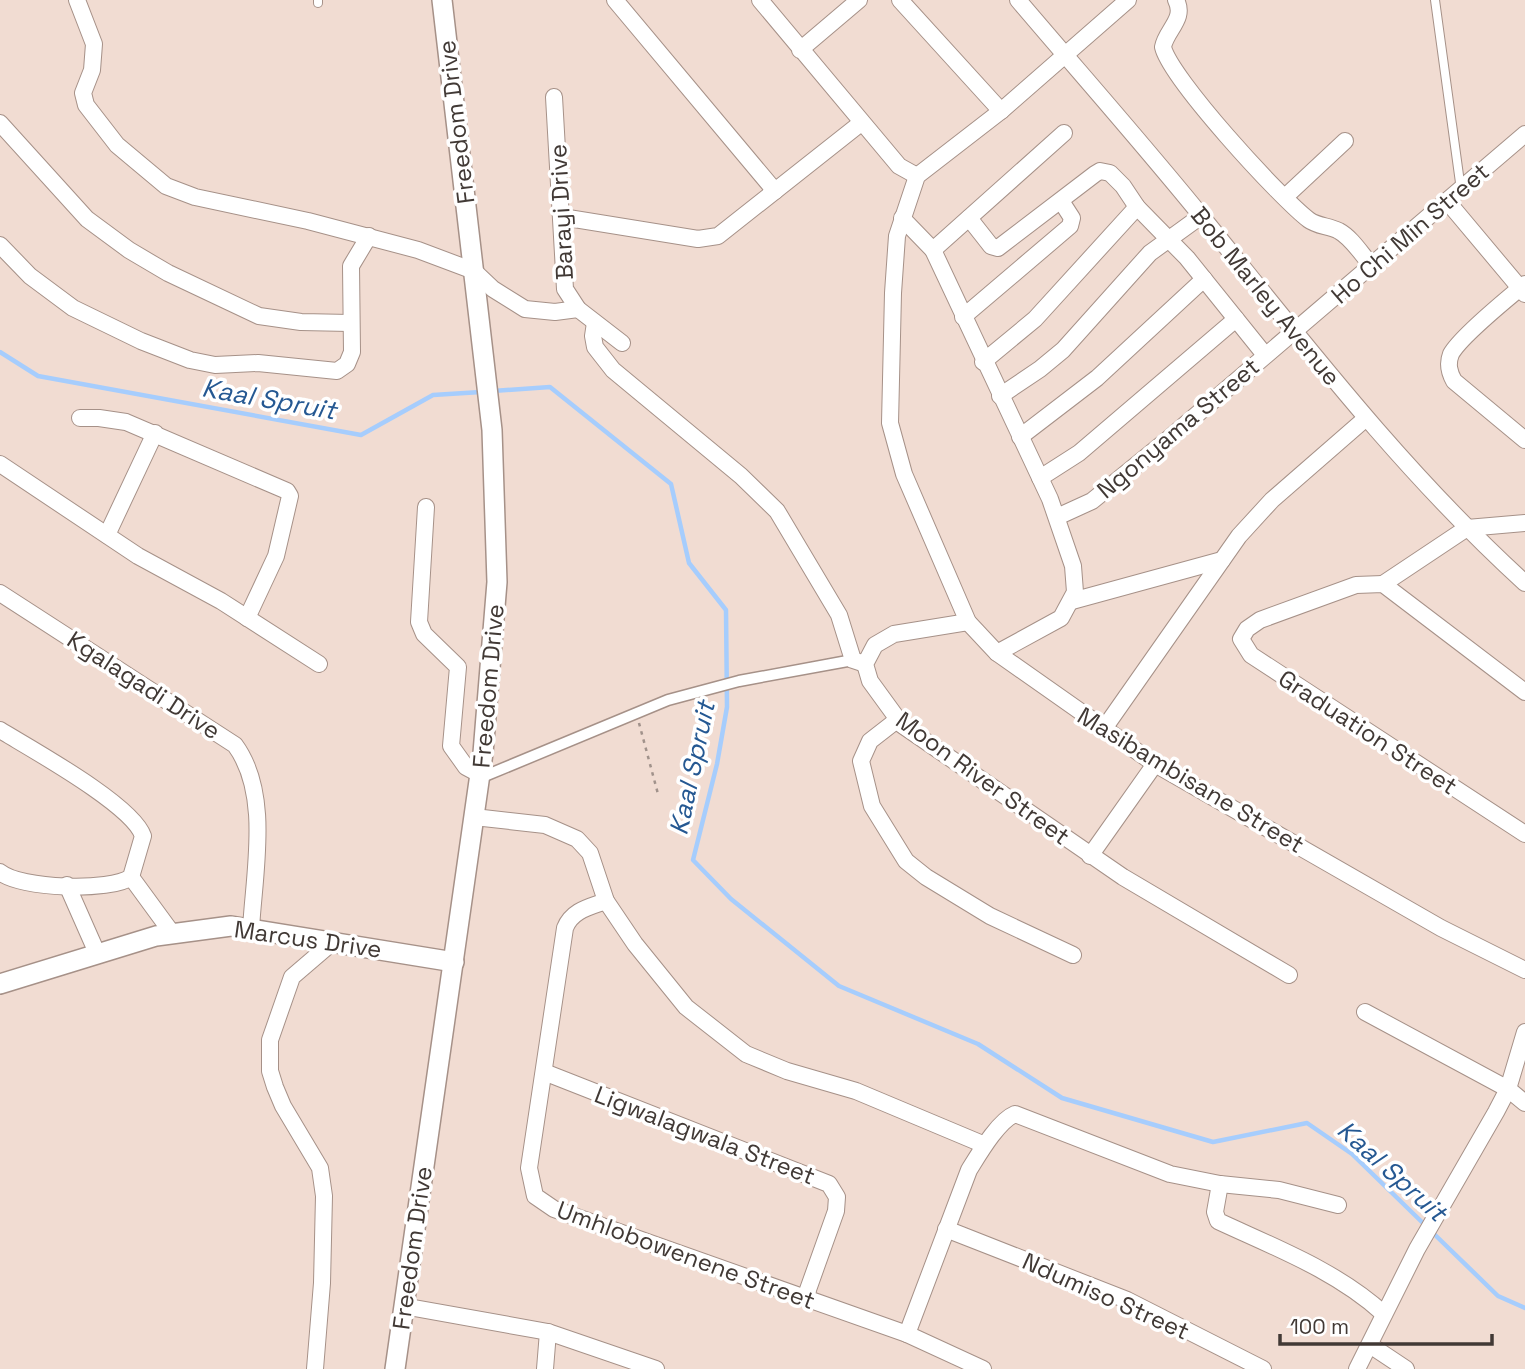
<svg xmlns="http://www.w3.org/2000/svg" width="1525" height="1369" font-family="'Space Grotesk',sans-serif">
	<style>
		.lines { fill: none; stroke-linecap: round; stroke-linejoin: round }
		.stream { stroke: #a6cdfd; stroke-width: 4.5 }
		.service-casing { stroke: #a69188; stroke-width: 10 }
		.pedestrian-casing { stroke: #a69188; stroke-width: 13 }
		.minor-casing { stroke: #a69188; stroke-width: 18 }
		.tertiary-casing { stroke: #a69188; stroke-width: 22 }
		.path { stroke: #a1928b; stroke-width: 2.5; stroke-dasharray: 3.5 5; stroke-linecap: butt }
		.service { stroke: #fff; stroke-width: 8 }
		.pedestrian { stroke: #fff; stroke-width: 10 }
		.minor { stroke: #fff; stroke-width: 16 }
		.tertiary { stroke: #fff; stroke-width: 19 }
		.labels { text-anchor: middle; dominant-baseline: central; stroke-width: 7; stroke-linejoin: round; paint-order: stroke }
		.street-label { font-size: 24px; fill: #413935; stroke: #fff }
		.water-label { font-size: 26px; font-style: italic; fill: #255892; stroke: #fff }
	</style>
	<rect width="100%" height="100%" fill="#f1dcd2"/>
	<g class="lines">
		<g class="stream">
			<path d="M0 352 38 376 361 435 433 395 481 392"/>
			<path d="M493 391 550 387 671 484 689 563 726 610 727 707 717 764 693 860 731 899 839 986 978 1044 1062 1098 1213 1142 1307 1123 1352 1154 1426 1226"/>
			<path d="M1432 1232 1498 1296 1525 1308"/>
		</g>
		<defs>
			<g id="service">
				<path d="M1435 0 1461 190"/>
				<path d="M318 3V0"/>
			</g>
			<path id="pedestrian" d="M480 778 668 700 739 681 853 660"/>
			<g id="minor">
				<path d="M77 0 94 44 92 70 83 93 86 105 117 145 166 186 195 197 308 221 418 250 474 271 493 289 525 309 555 312 578 309"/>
				<path d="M615 0 775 191"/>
				<path d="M760 0 899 166 917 176"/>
				<path d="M900 0 1001 111"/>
				<path d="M1018 0C1080 73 1143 144 1203 218 1305 344 1404 473 1525 583"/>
				<path d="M1128 0 1001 111 917 176 897 236 893 293 890 423 904 474 968 622 997 653 1155 764 1441 928 1525 970"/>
				<path d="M1176 0C1186 19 1166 30 1163 47 1170 78 1280 198 1309 220 1317 226 1329 226 1339 231 1352 238 1362 255 1372 266"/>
				<path d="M800 50 859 0"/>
				<path d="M554 97 565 289 578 309 622 343"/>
				<path d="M0 123 87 219 129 250 168 273 259 316 301 322 350 323"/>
				<path d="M1285 197 1345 141"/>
				<path d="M1447 201 1525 294"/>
				<path d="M562 217 698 239 718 236 861 123"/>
				<path d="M902 218 933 250 1050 499 1073 566 1075 592 1061 618 997 653"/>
				<path d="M969 218 991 246 998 248 1095 174 1100 171 1110 173 1123 186 1137 207 1187 258 1265 355"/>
				<path d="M0 245 30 276 73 308 141 341 190 360 215 365 258 363 337 371 347 364 352 352 351 266 369 236"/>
				<path d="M933 250 1064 133"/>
				<path d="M1525 284C1508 298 1460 337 1451 354 1447 364 1449 372 1454 381L1525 440"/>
				<path d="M963 317 1070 226 1072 218 1061 201"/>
				<path d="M595 323 593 336 595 347 613 370 741 476 777 511 839 615 853 660 865 664"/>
				<path d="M983 362 1035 319 1137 207"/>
				<path d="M1000 396 1040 369 1063 350 1150 253 1201 216"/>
				<path d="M80 418H99L126 422 287 491 290 496 276 556 247 618"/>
				<path d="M1020 437 1097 378 1204 279"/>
				<path d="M0 464 138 556 221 601 319 664"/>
				<path d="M1040 478 1079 453 1236 319"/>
				<path d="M426 507 419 622 424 634 458 667 451 746 466 767 481 775"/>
				<path d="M1057 517 1092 501 1167 440 1525 134"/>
				<path d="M107 535 155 433"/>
				<path d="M1383 584 1467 528 1525 523"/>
				<path d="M0 593 235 745C271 794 254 872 251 929"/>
				<path d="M1072 601 1222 560"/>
				<path d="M968 622 894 634 875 645 865 664 870 681 902 725 1123 877 1289 975"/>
				<path d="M1525 692 1383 584 1356 585 1260 620 1247 629 1241 639 1251 655 1525 834"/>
				<path d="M897 720 870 741 861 761 872 806 906 861 926 877 990 916 1073 955"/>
				<path d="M0 730C31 749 133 805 143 836L131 877C111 892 20 889 0 872"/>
				<path d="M1103 730 1239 536 1272 500 1365 419"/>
				<path d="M474 817 545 825 577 839 590 853 606 901 635 944 686 1007 746 1054 787 1071 856 1091 980 1143 981 1150"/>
				<path d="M1090 856 1155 764"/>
				<path d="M131 877 172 933"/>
				<path d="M67 885 97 953"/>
				<path d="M606 901C590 907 572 910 565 928L529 1168 535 1196 554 1209 907 1334 983 1369"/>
				<path d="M1365 1012 1508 1089 1525 1103"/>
				<path d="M544 1072 829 1184 837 1197 836 1211 805 1298"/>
				<path d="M1220 1184 1215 1212 1218 1221C1276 1248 1337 1271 1384 1314"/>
				<path d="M946 1229 1127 1300 1263 1369"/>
				<path d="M403 1306 548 1332 656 1369"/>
				<path d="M907 1334 969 1170C979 1154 998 1121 1015 1114L1170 1174 1220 1184 1279 1190 1338 1205"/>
				<path d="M1370 1345 1406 1369"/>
				<path d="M315 1369 322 1283 324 1196 320 1168 283 1106 275 1087 270 1071V1040L292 977 334 941"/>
				<path d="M545 1369 548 1332"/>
				<path d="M1357 1369 1417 1249 1496 1112 1508 1089 1525 1032"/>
			</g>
			<g id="tertiary">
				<path d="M0 984 156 936 231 926 454 962"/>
				<path d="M395 1369 483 753 497 582 492 430 442 0"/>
			</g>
		</defs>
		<use href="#service" class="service-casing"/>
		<use href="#pedestrian" class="pedestrian-casing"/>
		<use href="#minor" class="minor-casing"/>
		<use href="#tertiary" class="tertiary-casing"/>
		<path class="path" d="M639 723 658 794"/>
		<use href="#service" class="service"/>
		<use href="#pedestrian" class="pedestrian"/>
		<use href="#minor" class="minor"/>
		<use href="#tertiary" class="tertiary"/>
	</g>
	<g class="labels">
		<g class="street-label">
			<text transform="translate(456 122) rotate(-97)">Freedom Drive</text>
			<text transform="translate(561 212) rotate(-93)">Barayi Drive</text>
			<text transform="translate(1410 233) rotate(-41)">Ho Chi Min Street</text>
			<text transform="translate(1266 296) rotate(51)">Bob Marley Avenue</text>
			<text transform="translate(1178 428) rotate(-40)">Ngonyama Street</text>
			<text transform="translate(144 685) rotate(33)">Kgalagadi Drive</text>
			<text transform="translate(488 686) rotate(-85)">Freedom Drive</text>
			<text transform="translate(1368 732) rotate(33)">Graduation Street</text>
			<text transform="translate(983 778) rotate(36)">Moon River Street</text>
			<text transform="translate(1191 780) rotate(31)">Masibambisane Street</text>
			<text transform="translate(308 939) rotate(8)">Marcus Drive</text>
			<text transform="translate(705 1135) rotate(21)">Ligwalagwala Street</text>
			<text transform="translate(412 1248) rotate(-82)">Freedom Drive</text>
			<text transform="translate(686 1255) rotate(20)">Umhlobowenene Street</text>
			<text transform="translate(1106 1296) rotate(24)">Ndumiso Street</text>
		</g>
		<g class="water-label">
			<text transform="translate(269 399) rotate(10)">Kaal Spruit</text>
			<text transform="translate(692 768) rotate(-78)">Kaal Spruit</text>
			<text transform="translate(1392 1171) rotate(42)">Kaal Spruit</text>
		</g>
	</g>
	<path d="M1280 1334v10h212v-10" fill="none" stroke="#413935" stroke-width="3.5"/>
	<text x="1290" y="1334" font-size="21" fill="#413935" stroke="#ffffff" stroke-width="5" paint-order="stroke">100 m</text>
</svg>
